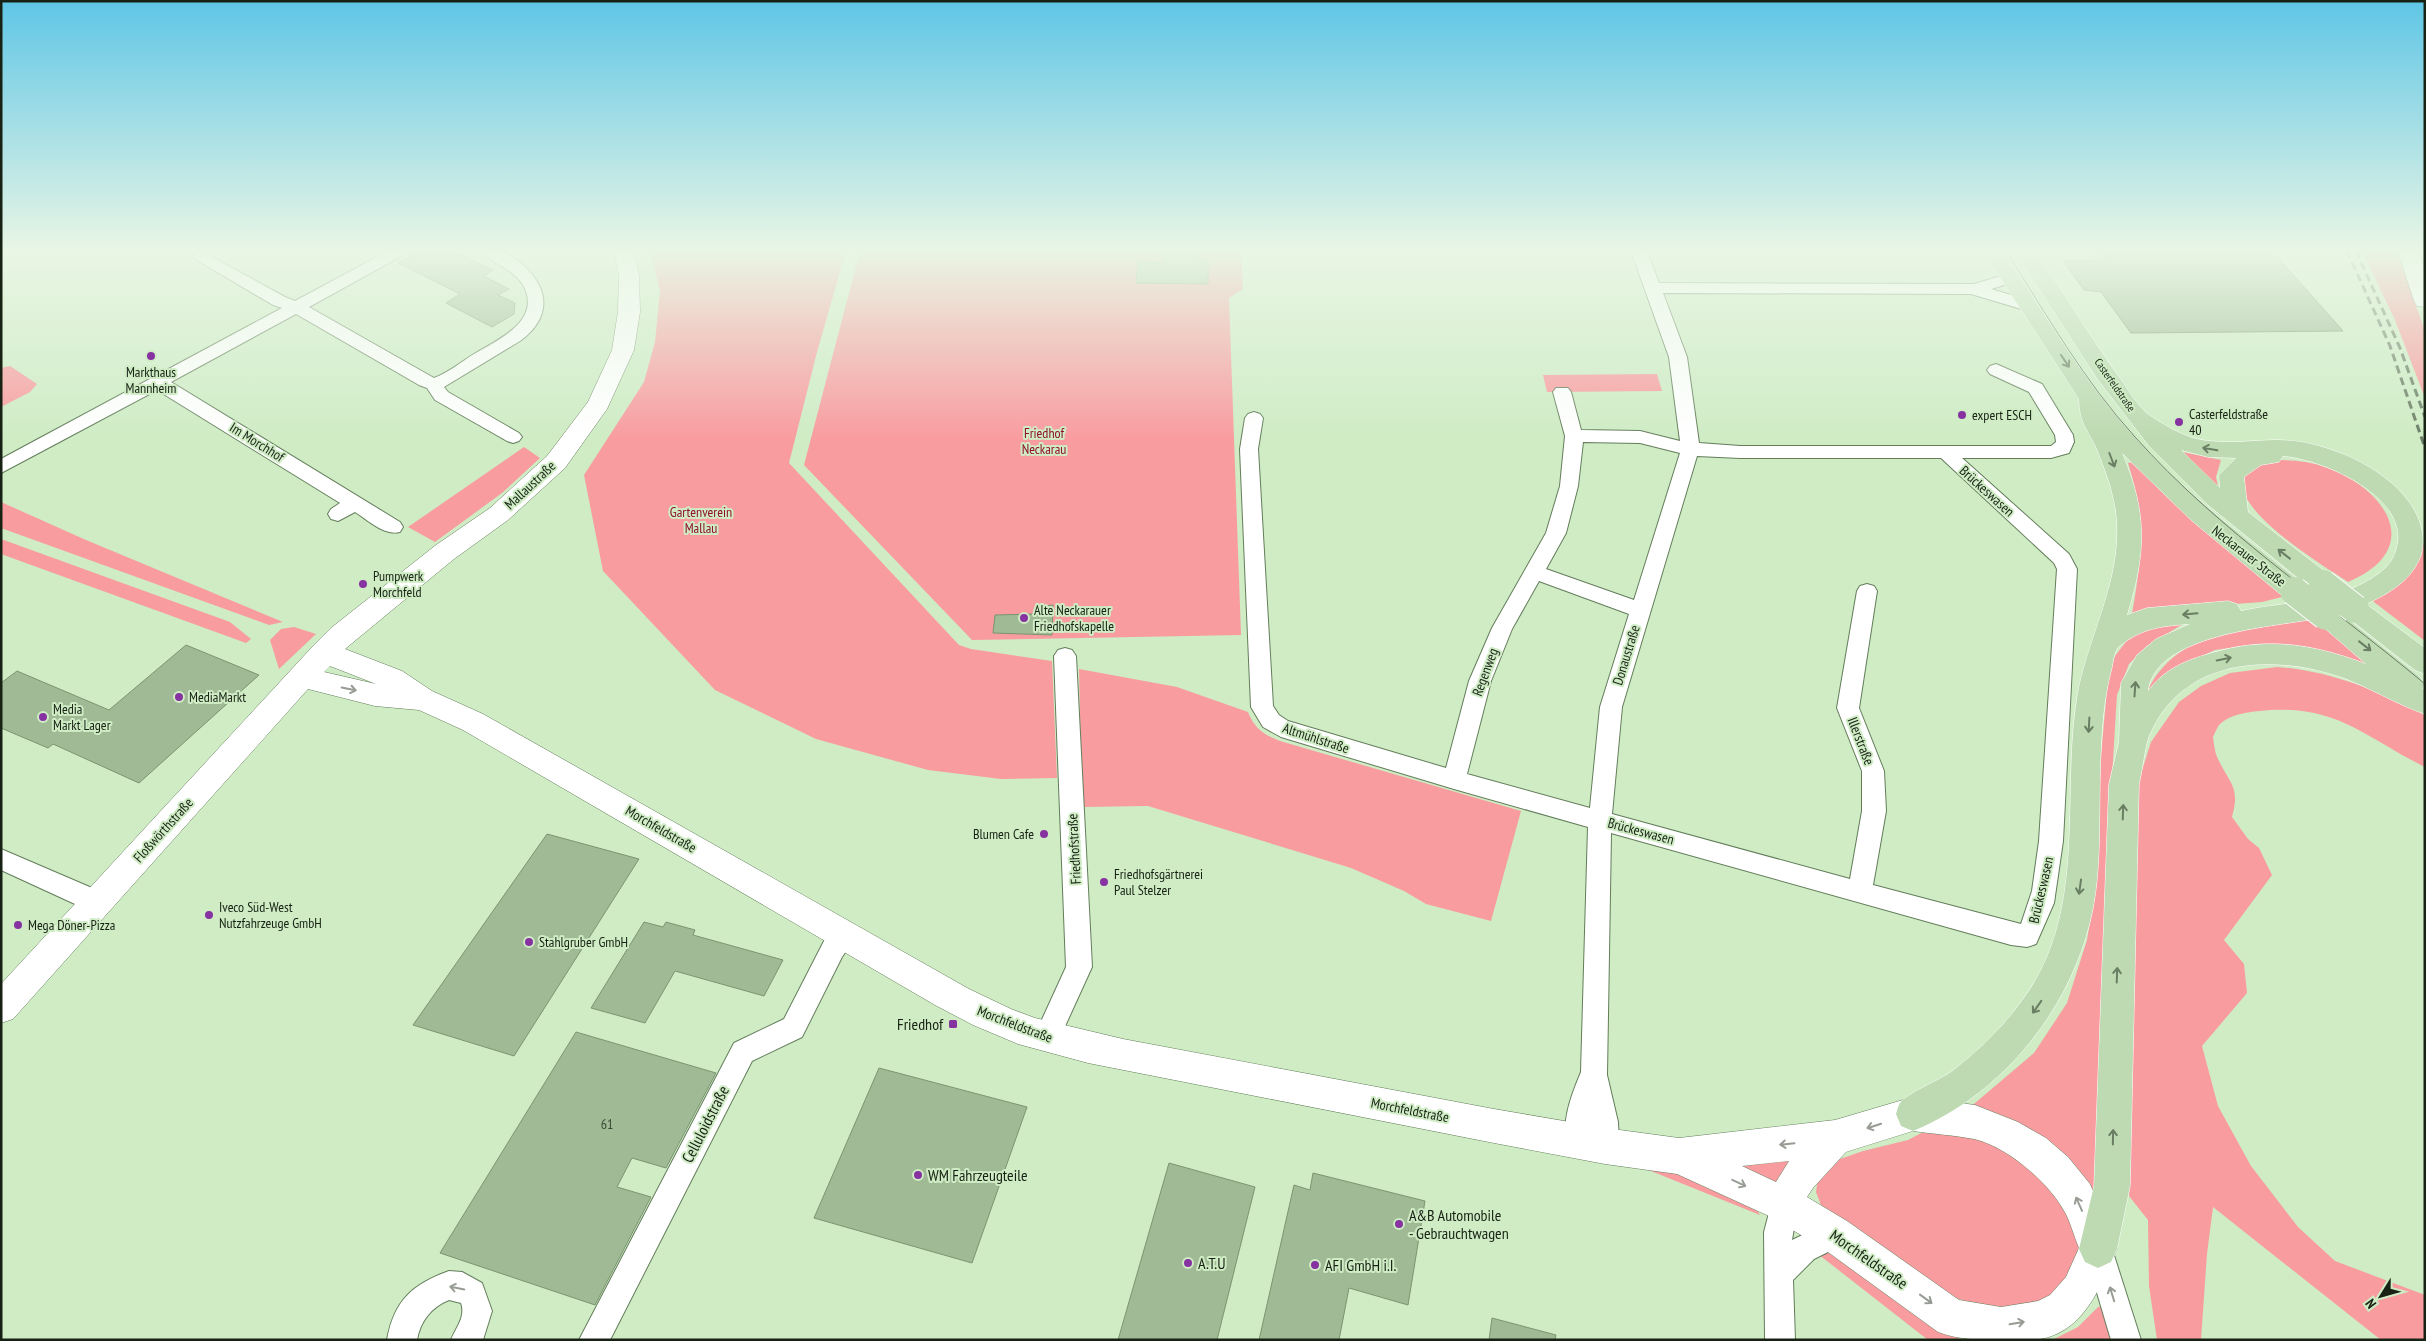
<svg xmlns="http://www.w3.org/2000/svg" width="2426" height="1341" font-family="'PT Sans Narrow',sans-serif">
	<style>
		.green { fill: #f99ca0 }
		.building { fill: #9fba95; stroke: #7b9571 }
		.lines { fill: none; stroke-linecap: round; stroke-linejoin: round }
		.minor-casing { stroke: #637d5a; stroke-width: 2 }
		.tertiary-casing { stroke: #637d5a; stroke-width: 1 }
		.secondary-casing { stroke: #637d5a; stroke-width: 1 }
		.primary-casing { stroke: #fff; stroke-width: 1 }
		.minor { fill: #fff; fill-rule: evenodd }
		.tertiary { fill: #fff; fill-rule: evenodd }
		.secondary { fill: #fff; fill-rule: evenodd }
		.primary { fill: #bddab2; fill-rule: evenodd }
		.tram { stroke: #6b7e65; stroke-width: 1 }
		.rail { stroke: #6b7e65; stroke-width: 3; stroke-dasharray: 8 4.5; stroke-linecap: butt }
		.primary-bridge-casing { stroke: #fff; stroke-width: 30; stroke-linecap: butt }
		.primary-bridge { stroke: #bddab2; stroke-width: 28 }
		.oneway { stroke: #6a7e63 }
		.oneway2 { stroke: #979c95 }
		.poi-dot { fill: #8632a0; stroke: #cfecc5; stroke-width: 2 }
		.labels { text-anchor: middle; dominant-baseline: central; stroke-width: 4; stroke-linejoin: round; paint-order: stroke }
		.far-street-label { font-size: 11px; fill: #182214; stroke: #cfecc5 }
		.poi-label { font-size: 14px; fill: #182214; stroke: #cfecc5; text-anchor: start }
		.park-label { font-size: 14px; fill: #8e122c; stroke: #cfecc5 }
		.street-label { font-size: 14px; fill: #182214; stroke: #cfecc5 }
		.near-number-label { font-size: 14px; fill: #3a4834 }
		.near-poi-label { font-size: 16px; fill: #182214; stroke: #cfecc5; text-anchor: start }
		.near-street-label { font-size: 16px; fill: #182214; stroke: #cfecc5 }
	</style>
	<rect width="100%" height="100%" fill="#cfecc5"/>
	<g class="green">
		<path d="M650 251H846L817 352 789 463 959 645 971 649 1052 661 1057 778 1001 779 928 770 816 739 715 690 603 571 584 475 644 382 655 342 660 291Z"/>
		<path d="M860 251H1241L1243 289 1229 298 1241 635 972 640 804 465Z"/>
		<path d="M2362 251H2395L2399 258 2425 331V398L2395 320Z"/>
		<path d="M10 366 37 384 30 392 1 407V368Z"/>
		<path d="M1657 374 1662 391 1547 392 1543 375Z"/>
		<path d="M524 447 540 458 502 493 435 542 408 527Z"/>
		<path d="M2178 451 2221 460 2216 477 2218 487Z"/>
		<path d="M2275 460C2292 460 2309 461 2325 467 2387 489 2426 549 2348 582 2327 568 2217 502 2247 471 2252 465 2267 463 2275 460Z"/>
		<path d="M2134 462 2286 596 2262 602 2141 611 2132 614C2142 557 2146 519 2128 463Z"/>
		<path d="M1 502 86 540 283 622 269 625 1 528Z"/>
		<path d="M2419 538 2425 547V641L2370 599Z"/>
		<path d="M1 539 230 622 251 639 246 643 1 554Z"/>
		<path d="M2313 617 2383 673 2286 646 2259 644 2215 650 2166 673 2146 694C2175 628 2251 627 2313 617Z"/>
		<path d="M2183 624 2147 646 2129 664 2117 695 2105 892 2099 1097 2093 1209 2080 1264 2062 1293 2036 1308 1990 1310 1939 1292 1822 1208 1816 1192 1818 1178 1840 1159 1863 1151 1908 1140 1968 1109 2034 1053 2067 1003 2087 940 2096 886 2100 767 2108 678 2115 656 2128 639 2144 629Z"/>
		<path d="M294 627 316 634 279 669 270 640 281 629Z"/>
		<path d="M2277 667C2330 671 2374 689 2421 713L2425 716V767C2362 736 2336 703 2259 711 2247 712 2229 715 2220 724 2217 727 2215 733 2213 737 2214 745 2215 754 2219 761 2231 785 2240 788 2232 817L2248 839 2259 848 2272 875 2224 940 2244 964 2247 993 2202 1046 2218 1106 2251 1166 2298 1227 2335 1261 2425 1295V1340H2381L2213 1207 2207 1254 2201 1340H2157L2149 1286 2148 1220 2129 1196 2139 780 2151 742 2179 702 2201 686 2230 673Z"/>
		<path d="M1079 669 1177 687 1248 712C1255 729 1263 734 1280 741L1521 811 1491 921 1426 904 1404 891 1351 868 1148 806 1082 807Z"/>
		<path d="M1809 1150 1780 1189 1715 1159Z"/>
		<path d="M1641 1167 1700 1177 1751 1200 1760 1215Z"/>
		<path d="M1840 1252 1867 1265 1961 1340H1928L1818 1254Z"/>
		<path d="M2103 1306 2112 1340H2052L2078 1327 2098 1307Z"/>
	</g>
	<g class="building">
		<path d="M419 251 424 253 429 251H453L493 270 484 276 509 289 498 295 515 303 514 314 492 327 446 303 460 294 398 263Z"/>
		<path d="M1166 251H1198V261H1208V284L1136 283 1138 262 1166 263Z"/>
		<path d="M2098 251H2272L2343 331 2131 333 2101 292 2084 290 2063 261 2105 260Z"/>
		<path d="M1053 605 1052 635 993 633 995 615 1034 614 1043 606Z"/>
		<path d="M186 645 259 675 139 783 53 744 48 748 1 728V683L17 671 109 710Z"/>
		<path d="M547 834 639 859 514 1056 413 1025Z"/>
		<path d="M644 922 663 927 666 922 695 930 693 935 783 960 764 996 675 971 645 1023 591 1008Z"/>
		<path d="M576 1032 716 1073 666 1168 632 1158 617 1187 651 1197 595 1305 440 1253Z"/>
		<path d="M879 1068 1027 1107 972 1263 814 1218Z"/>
		<path d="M1169 1163 1255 1187 1217 1340H1118Z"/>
		<path d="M1313 1173 1425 1201 1408 1305 1349 1288 1339 1340H1259L1294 1185 1310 1190Z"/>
		<path d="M1492 1318 1556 1335 1555 1340H1489Z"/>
	</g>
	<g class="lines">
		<defs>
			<g id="minor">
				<path d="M201 251 285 297 295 301 388 251H407L405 254 309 307 434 378C448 373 461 362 474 354 497 340 543 321 523 285 513 268 491 264 482 251 488 251 496 249 501 251 509 253 518 261 524 266 551 291 550 319 520 341L444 387 448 392 519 433 522 437 519 441 513 443 507 441 435 400 427 388 419 385 296 314 171 382 400 522 403 527 400 532C384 536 368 520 355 512L338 521 331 519 328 514 331 509 340 503 157 390 1 473V459L282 308 273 305 195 259 193 256 195 253Z"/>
				<path d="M1631 251H1647L1659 283 1974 284 2011 273 2017 275 2019 278 2017 281 1991 289 2034 302 2036 306 2034 310 2028 311 1971 294 1663 293 1687 357 1699 443 1740 446H2051L2056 442 2055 435 2029 392 1990 374 1987 370 1990 366 1996 364 2042 384 2073 435 2074 442 2069 453 2051 458H1962L2069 554 2077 569 2063 841 2054 903 2036 944 2027 947 2011 945 1611 833 1607 1075 1618 1122 1619 1146 1615 1156 1605 1160 1595 1156 1591 1144 1589 1151 1579 1155 1569 1151C1559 1126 1571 1096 1581 1072L1588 827 1454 789 1281 737 1263 727 1251 707 1240 449 1245 418 1248 414 1254 412 1260 414 1263 418 1258 449 1273 706 1279 715 1288 721 1446 768 1469 681 1492 628 1546 533 1560 486 1565 436 1553 392 1556 388H1568L1571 392 1581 430 1640 431 1680 441 1669 357ZM1583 442 1640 443 1680 453 1634 600 1546 569 1566 533 1578 486ZM1697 456 1740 458H1941L2054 563 2057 569 2039 841 2032 891 2021 924 1873 885 1886 811 1884 771 1859 708 1877 591 1874 586 1867 584 1860 586 1857 591 1837 708 1862 771V811L1850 879 1612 814 1622 707ZM1539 581 1629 614 1600 707 1590 808 1467 774 1491 681 1512 629Z"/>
				<path d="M1065 648 1072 650 1076 656 1092 967 1056 1046 1047 1049 1038 1046 1034 1037 1066 967 1054 656 1058 650Z"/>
				<path d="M1 849 106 894 109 902 106 910 97 913 88 910 1 870Z"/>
				<path d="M845 924 854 927 857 935 842 957 802 1037 752 1061 610 1340H579L734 1043 784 1019 824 941 836 927Z"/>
				<path d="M1784 1190 1794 1194 1798 1204 1792 1240 1834 1220 1844 1224 1848 1234 1844 1244 1814 1259 1793 1280 1795 1340H1765L1764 1232 1774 1194Z"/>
				<path d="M2098 1235 2108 1239 2112 1249 2141 1340H2111L2084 1249 2088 1239Z"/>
				<path d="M449 1271 462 1272 482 1283 492 1311 483 1340H451C456 1327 466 1317 461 1303L449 1300C431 1307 420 1322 417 1340H387C394 1300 413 1284 449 1271Z"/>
			</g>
			<path id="tertiary" d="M2398 251H2418L2425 270V307L2417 306 2414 301Z"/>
			<path id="secondary" d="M614 251H634L639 275 640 312 634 350 607 409 565 468 508 520 454 559 345 649 402 671 432 691 483 714 969 989 1011 1009 1035 1018 1123 1039 1494 1109 1605 1128 1679 1138 1835 1120 1913 1097 1975 1105 2018 1122 2046 1138 2068 1157 2090 1184 2117 1249C2100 1288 2083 1336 2033 1340 2023 1341 2013 1340 2003 1340 1980 1340 1960 1340 1938 1332L1821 1247 1771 1217 1677 1174 1605 1164 1494 1143 1088 1063 1018 1044 973 1025 935 1005 463 730 419 710 375 706 308 689 13 1019 1 1023V984L314 645 331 628 436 545 490 508 547 456 588 402 612 350 618 312 619 275ZM330 666 376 684 324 672ZM1913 1131C1933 1134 1954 1135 1974 1139 2006 1146 2047 1181 2063 1209 2070 1220 2074 1236 2079 1248L2066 1277 2050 1295 2038 1301 2001 1307 1959 1300 1847 1221 1807 1197 1813 1188 1846 1152ZM1789 1161 1776 1182 1742 1166Z"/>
			<path id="primary" d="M1983 251H2003C2041 309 2077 370 2122 423 2174 485 2240 534 2303 584L2307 591 2303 598 2294 601 2285 598 2191 520 2122 453C2148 514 2146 553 2127 615L2147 608 2228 601 2237 604 2241 611C2288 601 2343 603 2382 571 2392 563 2396 554 2398 542 2404 494 2321 459 2283 456L2279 462 2261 465 2244 477 2248 512 2332 577 2336 584 2332 591 2323 594 2314 591 2207 504 2149 446 2096 377 2015 251H2035C2064 294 2091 338 2121 380 2129 391 2138 407 2149 415 2163 424 2180 435 2197 439 2224 445 2252 440 2279 440 2324 441 2382 465 2409 502 2420 518 2426 535 2421 555 2412 580 2390 593 2366 604L2425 648V674L2415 670 2346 616 2343 612 2340 613 2420 677 2424 685 2422 689 2425 690V714C2395 704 2368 686 2338 676 2268 653 2181 659 2149 736 2145 746 2142 772 2139 784L2130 1186 2117 1249 2111 1262 2098 1268 2085 1262 2079 1249 2094 1186 2109 784 2119 742 2121 683 2137 655 2156 639 2190 624C2165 626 2146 627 2125 642 2123 644 2118 646 2117 649 2114 654 2113 661 2112 667 2102 704 2101 742 2100 779 2099 822 2101 866 2093 908 2074 1005 2005 1093 1913 1131L1901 1126 1896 1114C1897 1111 1898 1106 1900 1103 1906 1094 1940 1080 1951 1072 1984 1047 2014 1016 2035 981 2085 896 2062 791 2077 698 2087 639 2120 585 2117 524 2116 498 2106 471 2096 447 2086 426 2080 424 2079 399ZM2181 450 2208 457 2236 458 2219 475 2220 488ZM2314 619 2366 664C2310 643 2263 636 2205 655 2182 662 2163 671 2148 691 2155 634 2271 627 2314 619Z"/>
		</defs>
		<use href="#minor" class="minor-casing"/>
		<use href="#tertiary" class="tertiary-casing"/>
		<use href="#secondary" class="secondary-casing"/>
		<use href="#primary" class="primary-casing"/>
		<use href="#minor" class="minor"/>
		<use href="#tertiary" class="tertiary"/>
		<use href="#secondary" class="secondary"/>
		<use href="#primary" class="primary"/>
		<path class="tram" d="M2006 251C2046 314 2084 381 2135 437 2220 532 2328 603 2425 684"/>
		<g class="rail">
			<path d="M2347 251 2390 346 2425 448"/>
			<path d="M2356 251 2400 348 2425 417"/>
		</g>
		<defs>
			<g id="primary-bridge">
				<path d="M2323 584 2355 609"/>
				<path d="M2294 591 2326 616"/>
			</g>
		</defs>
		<use href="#primary-bridge" class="primary-bridge-casing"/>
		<use href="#primary-bridge" class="primary-bridge"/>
	</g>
	<defs><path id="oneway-shaft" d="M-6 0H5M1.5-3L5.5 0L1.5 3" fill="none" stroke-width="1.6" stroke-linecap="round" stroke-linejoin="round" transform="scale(1.25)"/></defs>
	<g class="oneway">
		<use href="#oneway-shaft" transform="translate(2065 361) rotate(56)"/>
		<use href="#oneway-shaft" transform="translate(2210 449) rotate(-170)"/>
		<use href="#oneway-shaft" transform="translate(2112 460) rotate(69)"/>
		<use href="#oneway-shaft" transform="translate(2284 554) rotate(-142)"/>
		<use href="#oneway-shaft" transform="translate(2190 614) rotate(175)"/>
		<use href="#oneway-shaft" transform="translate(2365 646) rotate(38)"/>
		<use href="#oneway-shaft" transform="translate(2224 659) rotate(-11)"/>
		<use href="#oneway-shaft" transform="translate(2135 689) rotate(-86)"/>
		<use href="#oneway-shaft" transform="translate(2089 725) rotate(93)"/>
		<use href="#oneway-shaft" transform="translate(2123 812) rotate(-88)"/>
		<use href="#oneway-shaft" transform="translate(2080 887) rotate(98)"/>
		<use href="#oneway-shaft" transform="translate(2117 975) rotate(-88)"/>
		<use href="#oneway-shaft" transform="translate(2037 1007) rotate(125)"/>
		<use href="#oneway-shaft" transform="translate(2113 1137) rotate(-89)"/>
	</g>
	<g class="oneway2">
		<use href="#oneway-shaft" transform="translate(349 689) rotate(12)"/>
		<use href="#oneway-shaft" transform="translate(1874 1126) rotate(162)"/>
		<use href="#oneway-shaft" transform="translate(1787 1144) rotate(174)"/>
		<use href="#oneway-shaft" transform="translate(1739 1183) rotate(25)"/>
		<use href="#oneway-shaft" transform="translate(2079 1204) rotate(-114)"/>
		<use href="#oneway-shaft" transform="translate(457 1288) rotate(-169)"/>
		<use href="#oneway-shaft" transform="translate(2112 1294) rotate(-107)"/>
		<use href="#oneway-shaft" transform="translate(1926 1299) rotate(36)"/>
		<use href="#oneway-shaft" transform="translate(2017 1323) rotate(-10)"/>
	</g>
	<linearGradient id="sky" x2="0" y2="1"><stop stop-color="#5fc6e6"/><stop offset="0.57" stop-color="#e9f6e5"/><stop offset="1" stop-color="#e9f6e5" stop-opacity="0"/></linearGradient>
	<rect width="2426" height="439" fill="url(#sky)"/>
	<g class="poi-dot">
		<circle cx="151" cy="356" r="5"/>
		<circle cx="1962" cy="415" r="5"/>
		<circle cx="2179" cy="422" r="5"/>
		<circle cx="363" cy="584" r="5"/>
		<circle cx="1024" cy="618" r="5"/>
		<circle cx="179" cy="697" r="5"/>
		<circle cx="43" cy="717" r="5"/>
		<circle cx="1044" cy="834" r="5"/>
		<circle cx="1104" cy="882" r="5"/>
		<circle cx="209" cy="915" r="5"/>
		<circle cx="18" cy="925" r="5"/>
		<circle cx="529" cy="942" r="5"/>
		<rect x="948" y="1019" width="10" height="10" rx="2.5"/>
		<circle cx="918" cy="1175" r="5"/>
		<circle cx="1399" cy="1224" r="5"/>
		<circle cx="1188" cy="1263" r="5"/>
		<circle cx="1315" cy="1265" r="5"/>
	</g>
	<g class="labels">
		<g class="far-street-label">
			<text transform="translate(2115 385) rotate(55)">Casterfeldstraße</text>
		</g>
		<g class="poi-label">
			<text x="151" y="372" text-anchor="middle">Markthaus<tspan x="151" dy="16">Mannheim</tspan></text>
			<text x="2189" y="414">Casterfeldstraße<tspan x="2189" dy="16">40</tspan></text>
			<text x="1972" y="415">expert ESCH</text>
			<text x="373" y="576">Pumpwerk<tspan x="373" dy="16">Morchfeld</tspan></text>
			<text x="1034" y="610">Alte Neckarauer<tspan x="1034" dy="16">Friedhofskapelle</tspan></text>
			<text x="189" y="697">MediaMarkt</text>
			<text x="53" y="709">Media<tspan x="53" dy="16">Markt Lager</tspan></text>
			<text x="1034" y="834" text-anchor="end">Blumen Cafe</text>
			<text x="1114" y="874">Friedhofsgärtnerei<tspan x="1114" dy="16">Paul Stelzer</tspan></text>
			<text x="219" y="907">Iveco Süd-West<tspan x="219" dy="16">Nutzfahrzeuge GmbH</tspan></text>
			<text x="28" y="925">Mega Döner-Pizza</text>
			<text x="539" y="942">Stahlgruber GmbH</text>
		</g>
		<g class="park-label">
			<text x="1044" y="433">Friedhof<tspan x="1044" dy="16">Neckarau</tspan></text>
			<text x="701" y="512">Gartenverein<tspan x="701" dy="16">Mallau</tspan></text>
		</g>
		<g class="street-label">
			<text transform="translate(257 442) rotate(32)">Im Morchhof</text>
			<text transform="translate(530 485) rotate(-43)">Mallaustraße</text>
			<text transform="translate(1987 491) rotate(42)">Brückeswasen</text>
			<text transform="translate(2249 556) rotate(38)">Neckarauer Straße</text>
			<text transform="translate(1626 655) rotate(-73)">Donaustraße</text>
			<text transform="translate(1485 672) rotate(-70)">Regenweg</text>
			<text transform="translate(1316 738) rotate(18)">Altmühlstraße</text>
			<text transform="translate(1861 741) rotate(69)">Illerstraße</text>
			<text transform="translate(661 829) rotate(30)">Morchfeldstraße</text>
			<text transform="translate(163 830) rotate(-48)">Floßwörthstraße</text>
			<text transform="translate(1641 831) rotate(15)">Brückeswasen</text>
			<text transform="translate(1074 849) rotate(-93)">Friedhofstraße</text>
			<text transform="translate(2041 890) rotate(-77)">Brückeswasen</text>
			<text transform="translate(1015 1024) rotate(21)">Morchfeldstraße</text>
			<text transform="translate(1410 1110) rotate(11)">Morchfeldstraße</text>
		</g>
		<g class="near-number-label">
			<text x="607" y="1124">61</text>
		</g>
		<g class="near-poi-label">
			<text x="943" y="1024" text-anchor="end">Friedhof</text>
			<text x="928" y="1175">WM Fahrzeugteile</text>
			<text x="1409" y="1215">A&amp;B Automobile<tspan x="1409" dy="18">- Gebrauchtwagen</tspan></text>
			<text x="1198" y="1263">A.T.U</text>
			<text x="1325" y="1265">AFI GmbH i.I.</text>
		</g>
		<g class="near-street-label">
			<text transform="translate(705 1124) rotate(-63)">Celluloidstraße</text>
			<text transform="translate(1869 1259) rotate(35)">Morchfeldstraße</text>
		</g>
	</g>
	<rect width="2426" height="1341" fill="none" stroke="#182214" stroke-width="5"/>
	<g transform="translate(2381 1296) rotate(233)" stroke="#cfecc5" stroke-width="4" paint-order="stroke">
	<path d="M0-4L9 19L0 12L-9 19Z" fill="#182214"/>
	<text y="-8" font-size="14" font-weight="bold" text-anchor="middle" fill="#182214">N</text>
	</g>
</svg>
